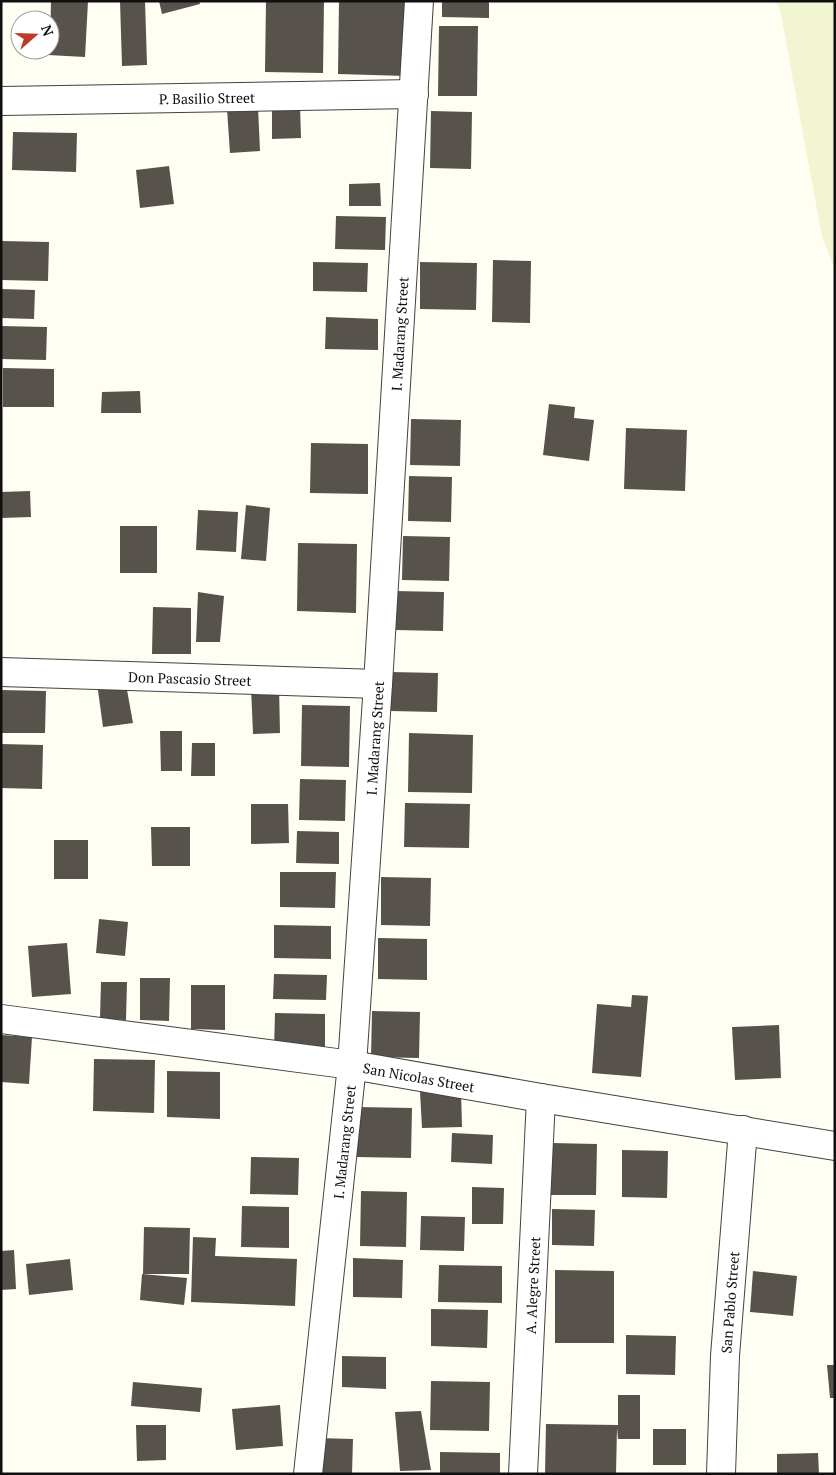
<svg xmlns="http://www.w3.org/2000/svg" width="836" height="1475" font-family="'PT Serif',serif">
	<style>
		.farmland { fill: #f2f5d2 }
		.building { fill: #58524c }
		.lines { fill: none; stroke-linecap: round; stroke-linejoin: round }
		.minor-casing { stroke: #424242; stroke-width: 30 }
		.minor { stroke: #fff; stroke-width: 28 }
		.labels { text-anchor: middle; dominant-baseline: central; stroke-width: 5; stroke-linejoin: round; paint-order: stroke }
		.street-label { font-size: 14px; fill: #0f0f0f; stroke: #fff }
	</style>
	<rect width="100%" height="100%" fill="#fffef2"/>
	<path class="farmland" d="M775 1H835V270L822 237 780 9Z"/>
	<g class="building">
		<path d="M51 1H88L85 57 48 55V50H50Z"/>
		<path d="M145 1 147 65 122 66 120 2Z"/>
		<path d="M159 1H199L200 4 162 14Z"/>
		<path d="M266 1H324L323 73 265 72Z"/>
		<path d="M339 1H407L406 76 338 74Z"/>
		<path d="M442 1H489V18L442 17Z"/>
		<path d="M439 26H478L477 96H438Z"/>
		<path d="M272 105H300L301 138 272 139Z"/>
		<path d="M258 107 260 151 230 153 227 109Z"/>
		<path d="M431 111 472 112 471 169 430 168Z"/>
		<path d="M13 132 77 133 76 172 12 170Z"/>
		<path d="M169 166 174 204 140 208 136 170Z"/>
		<path d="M380 183 381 206H349V184Z"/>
		<path d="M336 216 386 217 385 250 335 249Z"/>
		<path d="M1 241 49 242 48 281 1 280Z"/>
		<path d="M493 260 531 261 530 323 492 322Z"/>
		<path d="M313 262 368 263 367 292 313 291Z"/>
		<path d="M420 262 477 263 476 310 420 309Z"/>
		<path d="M1 289 35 290 34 319 1 318Z"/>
		<path d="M326 317 378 319V350L325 349Z"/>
		<path d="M1 326 47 327 46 360 1 359Z"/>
		<path d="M3 368 54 369V407H3Z"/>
		<path d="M140 391 141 413H101L102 392Z"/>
		<path d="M549 404 575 407 574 418 594 420 589 461 543 455Z"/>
		<path d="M411 419 461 420 460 466 410 465Z"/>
		<path d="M626 428 687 430 685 491 624 489Z"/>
		<path d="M311 443 368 444V494L310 493Z"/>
		<path d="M409 476 452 477 451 522 408 521Z"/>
		<path d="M30 491 31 517 1 518V492Z"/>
		<path d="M246 505 270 508 266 561 241 559Z"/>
		<path d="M198 510 238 512 236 552 196 550Z"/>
		<rect x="120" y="526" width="37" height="47"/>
		<path d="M403 536 450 537 449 581 402 580Z"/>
		<path d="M298 543 357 544 356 613 297 611Z"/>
		<path d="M395 591 444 592 443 631 395 630Z"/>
		<path d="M198 592 224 596 220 642H196Z"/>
		<path d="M153 607 191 608V654H152Z"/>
		<path d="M391 672 438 673 437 712 390 711Z"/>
		<path d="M125 679 133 723 103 727 97 683Z"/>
		<path d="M279 686 280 733 253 734 251 687Z"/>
		<path d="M1 690 46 691 45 733H1Z"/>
		<path d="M302 705 350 706 349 767 301 766Z"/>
		<path d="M160 731H182V771H161Z"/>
		<path d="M409 733 473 735 472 793 408 792Z"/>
		<path d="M192 743H215V776H191Z"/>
		<path d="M1 744 43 745 42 789 1 788Z"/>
		<path d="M300 779 346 780 345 821 299 820Z"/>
		<path d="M405 803 470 804 469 848 404 847Z"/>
		<path d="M251 804H288L289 843 251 844Z"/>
		<path d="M151 827H190V866H152Z"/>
		<path d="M297 831 339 832V864L296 863Z"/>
		<rect x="54" y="840" width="34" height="39"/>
		<path d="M280 872H336L335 908 280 907Z"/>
		<path d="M381 877 431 878 430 926 381 925Z"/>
		<path d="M99 919 128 922 125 956 96 953Z"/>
		<path d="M274 925 331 926V959L274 958Z"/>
		<path d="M378 938 427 939V980L378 979Z"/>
		<path d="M67 943 71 994 32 997 28 946Z"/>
		<path d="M274 974 327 975 326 1000 273 999Z"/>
		<path d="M140 978H170L169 1021 140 1020Z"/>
		<path d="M101 982H127L126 1020 100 1019Z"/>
		<path d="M191 985H225V1030L191 1029Z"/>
		<path d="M632 995 648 996 641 1077 592 1073 597 1004 631 1007Z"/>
		<path d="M372 1011 420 1012 419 1058 371 1057Z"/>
		<path d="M275 1013 325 1014V1051L274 1050Z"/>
		<path d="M779 1025 781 1078 735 1080 732 1027Z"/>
		<path d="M1 1035 32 1037 29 1084 1 1082Z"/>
		<path d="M94 1059 155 1060 154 1113 93 1111Z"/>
		<path d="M167 1071 220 1072V1119L167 1117Z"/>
		<path d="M461 1091 462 1127 422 1128 420 1092Z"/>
		<path d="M358 1107 412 1108 411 1158 357 1157Z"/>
		<path d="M452 1133 493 1135 492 1164 451 1162Z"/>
		<path d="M552 1143 597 1144 596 1195H551Z"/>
		<path d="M622 1150 668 1151 667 1198 622 1197Z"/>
		<path d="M251 1157 299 1158 298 1195 250 1194Z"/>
		<path d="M472 1187 504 1188 503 1224H472Z"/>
		<path d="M361 1191 407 1192 406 1247 360 1246Z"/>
		<path d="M242 1206 289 1207V1248L241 1247Z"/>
		<path d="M552 1209 595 1210 594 1246 552 1245Z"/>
		<path d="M421 1216 465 1217 464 1251 420 1250Z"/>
		<path d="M144 1227 190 1228 189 1274H143Z"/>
		<path d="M193 1237 216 1238 215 1256 297 1259 295 1306 191 1302Z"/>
		<path d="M14 1250 16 1289 1 1290V1251Z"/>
		<path d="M353 1258 403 1260 402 1298 353 1297Z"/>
		<path d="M70 1259 73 1290 29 1295 26 1264Z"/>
		<path d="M439 1265 502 1266V1303L438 1302Z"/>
		<path d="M555 1270 614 1271V1343H555Z"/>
		<path d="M753 1271 797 1276 793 1316 750 1312Z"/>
		<path d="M142 1274 187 1278 184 1305 140 1300Z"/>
		<path d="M431 1309 488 1310 487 1348 431 1346Z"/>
		<path d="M626 1335 676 1336 675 1375 626 1374Z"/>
		<path d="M342 1356 386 1357V1389L342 1387Z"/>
		<path d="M827 1365H835V1398H830Z"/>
		<path d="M431 1381 490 1382 489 1431 430 1430Z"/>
		<path d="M133 1382 202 1388 200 1412 131 1406Z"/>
		<path d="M618 1395H640V1439H618L617 1428 616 1474H545L546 1424 618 1425Z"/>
		<path d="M280 1405 283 1446 236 1450 232 1409Z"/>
		<path d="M421 1411 431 1470 400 1471 395 1412Z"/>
		<path d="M136 1425H166V1460L137 1461Z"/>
		<rect x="653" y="1429" width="33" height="36"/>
		<path d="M318 1438 353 1439 352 1474H318Z"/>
		<path d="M440 1452 500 1453V1474H440Z"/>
		<path d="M818 1453 819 1474H777V1454Z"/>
	</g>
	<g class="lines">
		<defs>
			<g id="minor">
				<path id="s1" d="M1 101 414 94"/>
				<path id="s2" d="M1 672 378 684"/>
				<path id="s3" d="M1 1019 352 1065 541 1098 835 1146"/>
				<path id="s4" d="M308 1474 352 1065 378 684 419 1"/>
				<path id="s5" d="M523 1474 541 1098"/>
				<path id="s6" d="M721 1474 725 1356 743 1130"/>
			</g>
		</defs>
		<use href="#minor" class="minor-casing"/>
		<use href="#minor" class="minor"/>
	</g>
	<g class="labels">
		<g class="street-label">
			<text stroke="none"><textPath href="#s1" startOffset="206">P. Basilio Street</textPath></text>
			<text stroke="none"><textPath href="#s4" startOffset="1144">I. Madarang Street</textPath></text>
			<text stroke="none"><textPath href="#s2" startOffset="189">Don Pascasio Street</textPath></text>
			<text stroke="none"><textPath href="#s4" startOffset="739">I. Madarang Street</textPath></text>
			<text stroke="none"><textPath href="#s3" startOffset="422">San Nicolas Street</textPath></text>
			<text stroke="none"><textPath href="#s4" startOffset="334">I. Madarang Street</textPath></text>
			<text stroke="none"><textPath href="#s5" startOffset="189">A. Alegre Street</textPath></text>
			<text stroke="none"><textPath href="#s6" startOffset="172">San Pablo Street</textPath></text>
		</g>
	</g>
	<rect width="836" height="1475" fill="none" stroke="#0f0f0f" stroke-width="5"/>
	<g transform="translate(35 35) rotate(70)"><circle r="24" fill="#ffffff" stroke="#9f9f9f"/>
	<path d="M0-4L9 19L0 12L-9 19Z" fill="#be3a29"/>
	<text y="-8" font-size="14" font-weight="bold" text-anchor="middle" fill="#0f0f0f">N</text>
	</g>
</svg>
